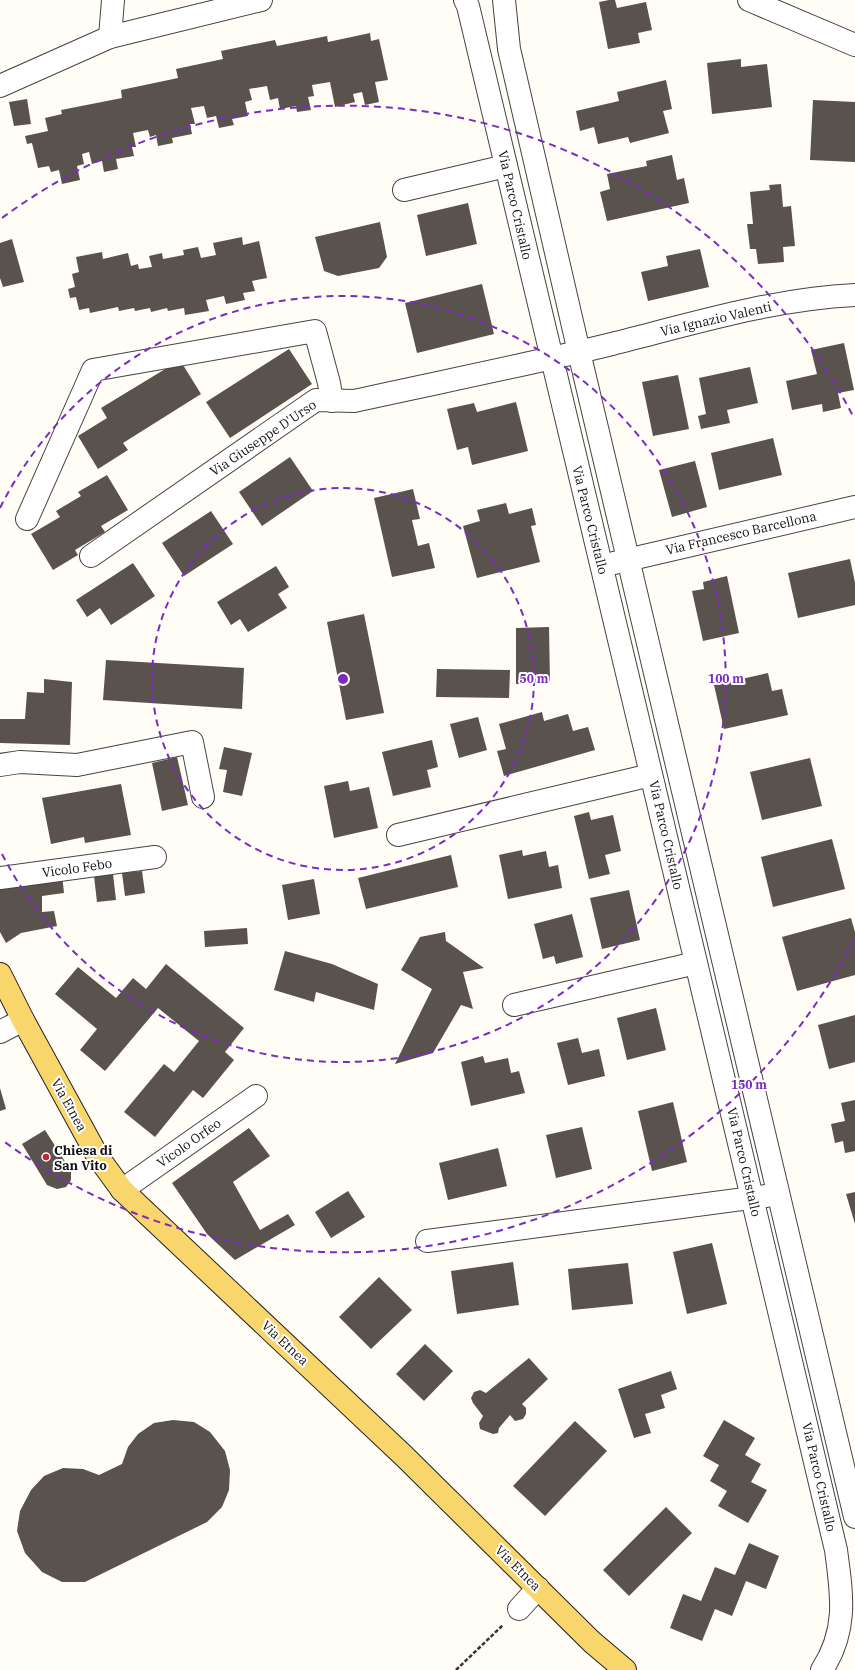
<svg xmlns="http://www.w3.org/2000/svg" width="855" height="1670" font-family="'IBM Plex Serif',serif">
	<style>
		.building { fill: #5a524d }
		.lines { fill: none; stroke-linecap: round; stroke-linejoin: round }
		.minor-casing { stroke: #444; stroke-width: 24 }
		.major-casing { stroke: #222; stroke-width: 24 }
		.path { stroke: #333; stroke-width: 2.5; stroke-dasharray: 4 2; stroke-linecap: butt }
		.minor { stroke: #fff; stroke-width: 22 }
		.major { stroke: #f9d66b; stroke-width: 22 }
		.ring { fill: none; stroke: #7b2cbf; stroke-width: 2; stroke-dasharray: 7 5 }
		.poi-dot { fill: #c4262e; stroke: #fff; stroke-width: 1.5 }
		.labels { text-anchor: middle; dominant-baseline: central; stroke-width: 4; stroke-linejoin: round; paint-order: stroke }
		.street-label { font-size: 13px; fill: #111; stroke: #fff }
		.poi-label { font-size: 13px; font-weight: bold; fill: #111; stroke: #fff; text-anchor: start }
		.centre { fill: #7b2cbf; stroke: #fff; stroke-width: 2 }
		.ring-label { font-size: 12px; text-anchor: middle; font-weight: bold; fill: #7b2cbf; stroke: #fff; stroke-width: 4; stroke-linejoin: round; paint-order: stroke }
	</style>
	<rect width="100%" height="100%" fill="#fffdf5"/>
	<g class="building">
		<path d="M609 0H615L617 8 646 2 652 30 638 33 640 43 608 49 599 2Z"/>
		<path d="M370 33 371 41 379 39 388 80 375 82 379 102 365 105 362 92 353 94 355 102 335 107 330 82 312 85 314 96 308 97 311 110 297 112 296 106 280 109 278 98 270 100 267 86 249 89 252 100 245 102 248 116 232 119 234 125 219 128 216 116 207 118 204 106 191 108 195 124H190L192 134 172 138 173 143 158 146 156 135 150 137 148 130 133 133 136 147H132L134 156 116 159 118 169 104 172 102 161 92 164 89 152 82 154 84 164 77 166 80 180 62 184 59 170 51 172 49 166 38 168 32 143 27 144 25 136 48 131 45 118 62 114 61 110 122 98 121 90 178 78 176 69 223 59 221 51 275 40 277 46 327 36 328 42Z"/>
		<path d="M741 59V67L767 64 772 107 712 114 707 63Z"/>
		<path d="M666 80 672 109 663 111 669 133 630 143 628 137 598 144 594 127 580 131 576 111 619 101 617 92Z"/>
		<path d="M27 99 31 124 14 126 9 102Z"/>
		<path d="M813 100 855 102V162L810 160Z"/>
		<path d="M672 155 677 180 684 178 689 203 607 221 600 192 610 189 607 174 647 166 646 161Z"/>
		<path d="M781 184 783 207 791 206 795 246 783 247 784 262 758 264 756 249H750L747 224H753L750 192 770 190 769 185Z"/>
		<path d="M468 203 477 244 426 256 417 215Z"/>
		<path d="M380 222 387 257 379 268 338 276 324 271 315 237Z"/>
		<path d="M242 237 243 245 259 241 267 278 252 281 255 291 243 293 245 300 226 304 224 296 206 300 209 311 185 315 184 308 168 311 167 308 151 312 150 308 135 311 134 308 119 311 118 307 90 313 89 308 79 310 76 297 70 298 68 289 75 287 72 274 79 272 76 257 102 252 103 259 128 253 131 266 138 264 139 269 152 267 149 256 162 253 163 259 184 255 183 250 198 247 201 258 216 255 213 243Z"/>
		<path d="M12 239 24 282 3 287 0 278V243Z"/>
		<path d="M700 249 709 287 648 301 641 272 668 266 666 256Z"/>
		<path d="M482 284 494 334 417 353 405 303Z"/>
		<path d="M844 343 854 390 838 393 841 408 823 412 822 404 792 410 786 381 817 374 811 350Z"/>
		<path d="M289 349 312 384 230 438 206 402Z"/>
		<path d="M180 360 201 394 123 443 128 450 98 469 78 436 107 418 101 408Z"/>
		<path d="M750 367 758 403 727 410 730 423 701 429 698 416 706 414 699 378Z"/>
		<path d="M678 375 689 429 653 436 642 382Z"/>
		<path d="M516 402 528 451 472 465 468 447 457 450 447 409 474 403 477 412Z"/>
		<path d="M773 438 782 475 719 490 711 453Z"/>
		<path d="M290 457 313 491 262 526 239 492Z"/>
		<path d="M695 461 707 507 672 517 659 470Z"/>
		<path d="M107 475 128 510 101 526 105 532 75 550 78 555 53 570 31 534 60 517 56 511 81 496 78 492Z"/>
		<path d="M413 489 420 519 412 520 418 546 429 543 435 568 392 577 374 498Z"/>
		<path d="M506 503 509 514 532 508 536 525 531 526 540 562 477 578 463 526 480 521 477 510Z"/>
		<path d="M211 511 233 544 184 576 162 543Z"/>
		<path d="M850 559 855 583V605L798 618 788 573Z"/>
		<path d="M133 563 155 596 111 625 100 608 87 617 76 600Z"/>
		<path d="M276 566 289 587 278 594 287 608 248 632 240 619 231 625 217 602Z"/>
		<path d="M727 576 739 633 703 641 692 591 704 589 703 582Z"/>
		<path d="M364 614 384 713 346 720 327 622Z"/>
		<path d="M549 627 550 683 516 684V628Z"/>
		<path d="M106 660 244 668 242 709 103 700Z"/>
		<path d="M437 669 510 670 509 698 436 697Z"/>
		<path d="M768 673 772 691 782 689 788 715 724 729 714 685Z"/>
		<path d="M44 679 72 682 70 745 0 743V719H25L27 692 44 693Z"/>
		<path d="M542 712 544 721 568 714 573 731 588 727 595 750 504 776 497 751 506 749 499 724Z"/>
		<path d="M478 717 487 750 459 758 450 724Z"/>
		<path d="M432 740 438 767 427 770 431 787 393 796 382 752Z"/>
		<path d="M224 747 252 753 242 796 223 792 227 770 219 769Z"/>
		<path d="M177 757 188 805 162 811 152 763Z"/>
		<path d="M810 758 822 806 762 820 750 772Z"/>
		<path d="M348 781 350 791 369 787 378 828 334 838 324 786Z"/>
		<path d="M121 784 131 835 85 843 84 837 51 844 42 798Z"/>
		<path d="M589 812 591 820 613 815 621 851 605 855 610 874 589 879 574 816Z"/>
		<path d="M832 839 845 889 773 907 761 857Z"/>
		<path d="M522 850 523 856 546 851 549 867 558 865 562 888 508 899 499 855Z"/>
		<path d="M451 855 458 887 366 909 358 878Z"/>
		<path d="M142 871 145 893 125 896 122 873Z"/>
		<path d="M62 874 64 893 42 896V912L54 911 57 926 21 933 6 943 0 932V885Z"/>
		<path d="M113 874 116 900 97 902 94 876Z"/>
		<path d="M314 879 320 914 288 920 282 885Z"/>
		<path d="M629 890 640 940 602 949 590 898Z"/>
		<path d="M572 914 583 957 556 964 554 956 543 959 534 924Z"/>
		<path d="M851 918 855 932V975L797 991 782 937Z"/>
		<path d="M247 928 248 944 205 947 204 931Z"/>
		<path d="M445 932 446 941 484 968 463 972 473 1009 461 1005 433 1053 395 1064 432 989 401 970 420 937Z"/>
		<path d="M285 951 332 964 378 984 374 1010 316 992 314 1002 274 990Z"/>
		<path d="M166 964 244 1028 225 1052 234 1060 203 1098 193 1090 155 1137 124 1112 164 1064 174 1072 199 1041 158 1008 105 1071 80 1050 97 1029 55 994 78 967 116 998 133 978 146 989Z"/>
		<path d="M656 1008 666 1050 627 1060 617 1018Z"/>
		<path d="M855 1015V1062L829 1069 818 1025Z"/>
		<path d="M578 1038 582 1053 599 1049 605 1076 568 1085 557 1043Z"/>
		<path d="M483 1056 485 1063 508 1058 511 1073 519 1071 525 1093 471 1106 461 1062Z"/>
		<path d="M0 1088 6 1109 0 1111Z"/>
		<path d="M855 1100V1151L845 1153 843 1141 835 1143 831 1124 845 1121 841 1103Z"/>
		<path d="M673 1102 687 1162 652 1171 638 1111Z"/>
		<path d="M582 1127 592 1169 556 1178 546 1135Z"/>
		<path d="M249 1128 270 1156 233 1182 260 1230 288 1214 295 1225 235 1260 207 1234 172 1183Z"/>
		<path d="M45 1130 71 1171V1180L66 1187 57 1189 47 1185 22 1144Z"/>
		<path d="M498 1148 507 1186 448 1200 439 1163Z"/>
		<path d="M348 1191 365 1217 331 1238 315 1212Z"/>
		<path d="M855 1192V1224L846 1194Z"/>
		<path d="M712 1243 727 1304 687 1314 673 1252Z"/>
		<path d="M513 1262 519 1305 457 1314 451 1271Z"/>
		<path d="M628 1263 633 1304 572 1310 568 1269Z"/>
		<path d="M379 1277 412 1310 371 1349 339 1317Z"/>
		<path d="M425 1344 453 1371 424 1401 396 1374Z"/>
		<path d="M529 1358 548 1379 522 1404 526 1408V1414L523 1419 515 1421 510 1415 499 1428 498 1433 493 1434 480 1429 479 1423 483 1416 473 1403 471 1398 474 1392 480 1390 486 1393Z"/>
		<path d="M671 1371 677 1389 661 1395 665 1408 645 1414 651 1433 634 1438 618 1389Z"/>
		<path d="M173 1420 194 1422 210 1432 225 1451 230 1470 229 1490 222 1507 207 1522 85 1582H62L42 1572 25 1553 17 1531 20 1511 31 1490 44 1476 63 1468 83 1469 99 1475 122 1464 128 1447 138 1434 154 1423Z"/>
		<path d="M724 1420 755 1438 745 1455 761 1464 751 1482 767 1490 748 1523 718 1506 727 1491 710 1481 719 1465 703 1456Z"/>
		<path d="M575 1421 607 1451 545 1516 513 1486Z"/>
		<path d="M666 1507 692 1533 629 1596 603 1570Z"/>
		<path d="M749 1543 779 1556 766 1589 746 1581 732 1616 715 1609 702 1641 670 1628 683 1594 701 1601 715 1567 735 1575Z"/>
	</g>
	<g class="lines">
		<defs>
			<g id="minor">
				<path d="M465 0 468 6 836 1550C842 1595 848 1630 822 1670"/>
				<path d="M504 0 509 49 579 352 855 1517"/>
				<path d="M749 0 855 45"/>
				<path d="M110 37 113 0"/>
				<path d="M0 86 110 37 261 0"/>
				<path d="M404 190 506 166"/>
				<path d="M27 519 93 370 315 331 329 383 332 401"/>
				<path d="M91 556 316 400 354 401C440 382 526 365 612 344 692 324 772 299 855 295"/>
				<path d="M614 563 855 507"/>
				<path d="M0 765 20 762 77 765 192 742 203 797"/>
				<path d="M398 835 651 775"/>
				<path d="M0 878 155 857"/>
				<path d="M514 1005 696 963"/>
				<path d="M0 1032 23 1020"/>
				<path d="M122 1190 256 1096"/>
				<path d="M427 1241 766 1196"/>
				<path d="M519 1609 538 1588"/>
			</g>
			<path id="major" d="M0 974 23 1020 98 1157 122 1190 404 1456 592 1642 625 1670"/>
		</defs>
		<use href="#minor" class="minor-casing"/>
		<use href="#major" class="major-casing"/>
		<path class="path" d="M456 1670 503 1625"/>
		<use href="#minor" class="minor"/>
		<use href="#major" class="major"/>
	</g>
	<g class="ring">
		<circle cx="343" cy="679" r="191"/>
		<path d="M0 508A383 383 0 1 1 0 850"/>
		<path d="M854 940A574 574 0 0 1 2 1140M2 218A574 574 0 0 1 854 418"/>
	</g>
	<circle class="poi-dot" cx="46" cy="1157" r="4"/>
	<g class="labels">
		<g class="street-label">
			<text transform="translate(515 205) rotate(77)">Via Parco Cristallo</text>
			<text transform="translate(716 319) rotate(-13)">Via Ignazio Valenti</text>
			<text transform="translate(263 438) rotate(-34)">Via Giuseppe D'Urso</text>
			<text transform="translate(590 520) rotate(76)">Via Parco Cristallo</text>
			<text transform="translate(741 533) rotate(-13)">Via Francesco Barcellona</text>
			<text transform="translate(666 835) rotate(77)">Via Parco Cristallo</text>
			<text transform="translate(77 868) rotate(-8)">Vicolo Febo</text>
			<text transform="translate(69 1105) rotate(61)">Via Etnea</text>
			<text transform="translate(189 1143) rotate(-35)">Vicolo Orfeo</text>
			<text transform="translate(744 1162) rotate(77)">Via Parco Cristallo</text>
			<text transform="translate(285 1343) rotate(43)">Via Etnea</text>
			<text transform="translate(819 1477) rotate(77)">Via Parco Cristallo</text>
			<text transform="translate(518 1568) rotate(45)">Via Etnea</text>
		</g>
		<g class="poi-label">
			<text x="54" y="1150">Chiesa di<tspan x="54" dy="15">San Vito</tspan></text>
		</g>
	</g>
	<circle cx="343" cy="679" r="6" class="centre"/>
	<g class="ring-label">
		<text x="534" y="683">50 m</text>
		<text x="726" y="683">100 m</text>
		<text x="749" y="1089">150 m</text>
	</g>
</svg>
